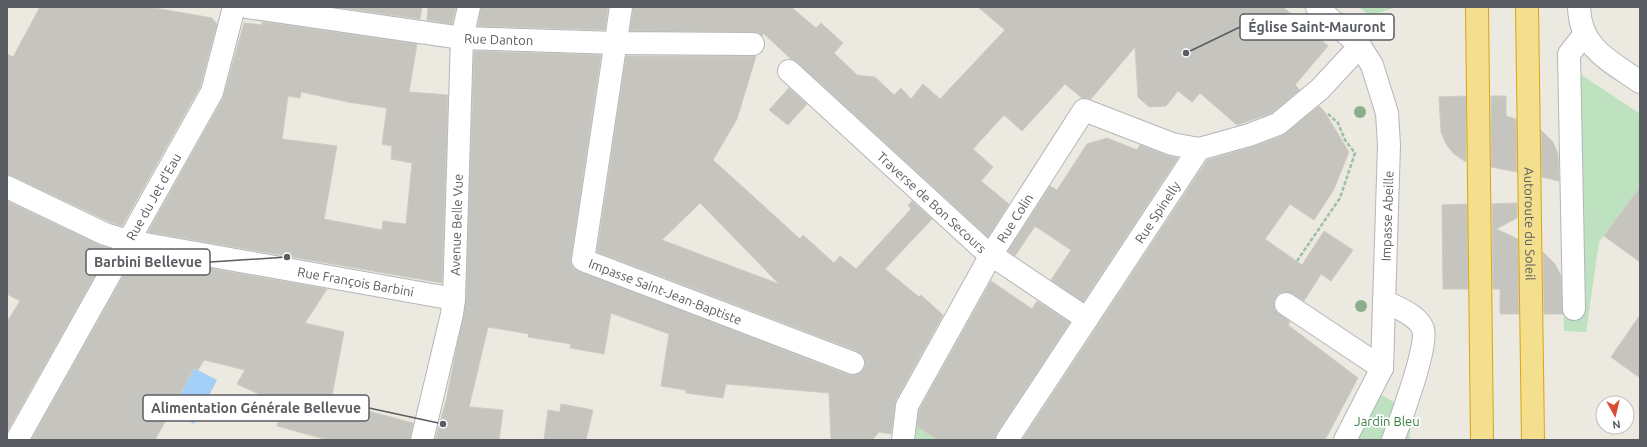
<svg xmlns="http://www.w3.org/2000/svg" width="1647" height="447" font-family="Ubuntu,sans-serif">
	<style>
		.green { fill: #bee1c0 }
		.water { fill: #a4cff8 }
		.building { fill: #c6c4be; stroke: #cfcbbf; fill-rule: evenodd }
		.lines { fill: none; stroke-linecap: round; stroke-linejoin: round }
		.minor-casing { stroke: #b3b6ba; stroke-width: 24 }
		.highway-casing { stroke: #daa511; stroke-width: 24 }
		.path { stroke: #99c1a6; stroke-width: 2.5; stroke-dasharray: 4 2; stroke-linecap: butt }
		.minor { stroke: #fff; stroke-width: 22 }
		.highway { stroke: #f4df8e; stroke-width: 22 }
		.tree { fill: #8aae89 }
		.labels { text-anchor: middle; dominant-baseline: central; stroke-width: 3.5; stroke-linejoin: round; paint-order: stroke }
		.street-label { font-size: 13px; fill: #595c60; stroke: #fff }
		.park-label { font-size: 13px; fill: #3a7e41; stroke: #fff }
		.leader { fill: none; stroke: #595c60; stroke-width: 1.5 }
		.callout-dot { fill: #595c60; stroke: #fff; stroke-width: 1.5 }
		.callout { fill: #fff; stroke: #595c60; stroke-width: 1.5 }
		.callout-label { font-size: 14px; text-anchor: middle; font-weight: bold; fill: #595c60 }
	</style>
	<rect width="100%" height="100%" fill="#ebe9e0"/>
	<g class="green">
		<path d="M1359 7H1396L1370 16Z"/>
		<path d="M1559 60 1640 114V187L1599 242 1586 332 1564 331Z"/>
		<path d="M1380 394 1410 412V440H1355Z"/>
		<path d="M909 421 937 440H907Z"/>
	</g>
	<path class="water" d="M194 368 217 380 194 424 171 412Z"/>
	<g class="building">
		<path d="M40 7H149L212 18 217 24 200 87 122 226 110 222 12 176 7 175V54L13 57Z"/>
		<path d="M335 7H422L420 19Z"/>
		<path d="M428 7H456L452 24 427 20Z"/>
		<path d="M481 7H608L605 30 478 26Z"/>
		<path d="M633 7H791L816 28 821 23 843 43 834 53 857 75 875 77 894 95 901 88 911 99 923 84 940 99 1005 30 978 7H1283L1328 46 1295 85 1300 90 1272 113 1237 125 1200 93 1192 102 1178 91 1166 106 1149 107 1138 97 1135 47 1091 99 1082 98 1065 84 1022 131 1004 115 973 149 993 167 981 181 1009 204 988 237 797 62 791 59 763 33 762 36 759 33 753 32 630 31Z"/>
		<path d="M262 22 417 44 409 92 448 95 442 283 148 232 223 98 244 23 262 25ZM301 92 348 102 387 108 382 144 392 146 391 159 412 163 406 224 383 221 382 230 324 219 337 146 282 139 288 96 300 98Z"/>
		<path d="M474 51 601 55 571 258V264L574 269 849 375H855L861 372 865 367V361L863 355 857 351 597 252 626 56H756L737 119 713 160 800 239 803 235 834 263 840 256 856 269 911 209 908 205 912 201 932 219 885 269 919 297 921 295 943 315 896 400 891 434 879 432 873 439H831L829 393 726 384 723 398 686 393V390L661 386 669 334 611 313 604 354 570 348 571 344 528 337 529 334 488 327 469 407 503 410 499 440H435L446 401 466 301ZM700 203 709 212 779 284 662 240Z"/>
		<path d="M789 88 807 104 788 125 769 110Z"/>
		<path d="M1466 96V162L1454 154 1446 144 1441 132 1439 97Z"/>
		<path d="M1491 96H1506V116L1516 119 1517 172 1491 167Z"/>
		<path d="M1319 106 1324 111 1349 152 1334 189 1314 220 1290 204 1265 239 1302 265 1324 231 1353 250 1331 281 1321 274 1304 301 1293 294 1286 292 1280 293 1276 297 1274 303 1275 310 1290 322 1288 325 1358 378 1325 440H1022L1207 160 1252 147 1282 136Z"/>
		<path d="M1541 130 1553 142 1558 154 1559 181 1542 177Z"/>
		<path d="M1107 138 1137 150 1140 145 1168 156 1178 158 1083 302 1051 280 1071 250 1035 226 1015 256 1008 251 1050 186 1057 190 1087 144Z"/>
		<path d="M1640 187V262L1604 236Z"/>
		<path d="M7 201 100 245 110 249 7 432V322L20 301 7 294Z"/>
		<path d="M1517 203V218L1496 229 1518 239 1519 314H1500V289H1493L1492 204Z"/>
		<path d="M1467 204 1468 289H1443L1442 205Z"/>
		<path d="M1543 252 1555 264 1561 276 1563 314H1544Z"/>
		<path d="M135 255 327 289 305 323 344 332 331 401 413 423 410 440H328L277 426 283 405 237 384 245 370 204 360 198 370 194 368 155 440H31Z"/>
		<path d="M991 281 1032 309 1037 301 1070 322 997 433 995 440H937L917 426 919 410Z"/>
		<path d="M1640 315V378L1611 357Z"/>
		<path d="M561 404 593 410 586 440H544L548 410 560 412Z"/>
	</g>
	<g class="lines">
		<defs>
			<g id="minor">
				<path id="s1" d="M247 7 462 38 616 43 753 44"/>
				<path id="s2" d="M621 7 583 260 853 363"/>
				<path d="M1317 7 1360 46 1372 65 1387 113 1389 145 1382 368 1345 440"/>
				<path d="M1579 7C1580 48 1610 61 1640 82"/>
				<path id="s3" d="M789 71 984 250 1087 319"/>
				<path id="s4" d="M7 187 105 234 128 241 454 299"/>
				<path d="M1384 301C1396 307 1418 315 1423 329 1429 344 1400 422 1393 440"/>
				<path d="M1286 304 1382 368"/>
				<path d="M1574 309 1569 54 1584 35"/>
				<path id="s5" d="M17 440 212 92 234 7"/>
				<path id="s6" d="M422 440 452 314 454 299 462 38 469 7"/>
				<path id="s7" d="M903 440 907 406 991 255 1084 110 1172 144 1199 149"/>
				<path id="s8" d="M1007 440 1199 149 1249 135 1278 124 1320 89 1360 46"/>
			</g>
			<g id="highway">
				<path d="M1477 7 1482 440"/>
				<path id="s9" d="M1527 7 1533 440"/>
			</g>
		</defs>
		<use href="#minor" class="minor-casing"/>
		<use href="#highway" class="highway-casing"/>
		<path class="path" d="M1297 261 1340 198 1355 153 1345 140 1338 123 1328 114"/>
		<use href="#minor" class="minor"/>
		<use href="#highway" class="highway"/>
	</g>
	<g class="tree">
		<circle cx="1360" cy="112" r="6"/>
		<circle cx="1361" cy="306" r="6"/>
	</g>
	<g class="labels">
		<g class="street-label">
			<text stroke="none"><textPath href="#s1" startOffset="254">Rue Danton</textPath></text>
			<text stroke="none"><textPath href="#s5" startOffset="279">Rue du Jet d'Eau</textPath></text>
			<text stroke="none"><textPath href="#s3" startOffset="194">Traverse de Bon Secours</textPath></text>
			<text stroke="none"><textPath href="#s8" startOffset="273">Rue Spinelly</textPath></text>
			<text transform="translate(1387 216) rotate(-88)">Impasse Abeille</text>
			<text stroke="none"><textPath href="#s7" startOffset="251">Rue Colin</textPath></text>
			<text stroke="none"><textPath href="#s9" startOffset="217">Autoroute du Soleil</textPath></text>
			<text stroke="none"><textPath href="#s6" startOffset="219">Avenue Belle Vue</textPath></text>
			<text stroke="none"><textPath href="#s4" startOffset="364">Rue François Barbini</textPath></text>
			<text stroke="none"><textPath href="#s2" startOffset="344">Impasse Saint-Jean-Baptiste</textPath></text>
		</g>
		<g class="park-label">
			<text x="1387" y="421">Jardin Bleu</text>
		</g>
	</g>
	<path class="leader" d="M1186 53L1240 27M287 257L210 262M443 424L369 408"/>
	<g class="callout-dot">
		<circle cx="1186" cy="53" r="4"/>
		<circle cx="287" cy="257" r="4"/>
		<circle cx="443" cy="424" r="4"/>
	</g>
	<g class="callout">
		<rect x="1240" y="14" width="154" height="26" rx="4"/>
		<rect x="86" y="249" width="124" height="26" rx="4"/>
		<rect x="143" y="395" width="226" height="26" rx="4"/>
	</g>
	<g class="callout-label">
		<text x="1317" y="32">Église Saint-Mauront</text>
		<text x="148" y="267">Barbini Bellevue</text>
		<text x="256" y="413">Alimentation Générale Bellevue</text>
	</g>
	<rect width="1647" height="447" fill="none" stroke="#595c60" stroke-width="16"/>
	<g transform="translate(1615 415) rotate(172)"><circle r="19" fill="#ffffff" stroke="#bdbebf"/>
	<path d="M0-3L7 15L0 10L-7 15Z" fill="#db4c37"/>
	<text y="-6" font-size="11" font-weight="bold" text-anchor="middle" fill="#595c60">N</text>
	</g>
</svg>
